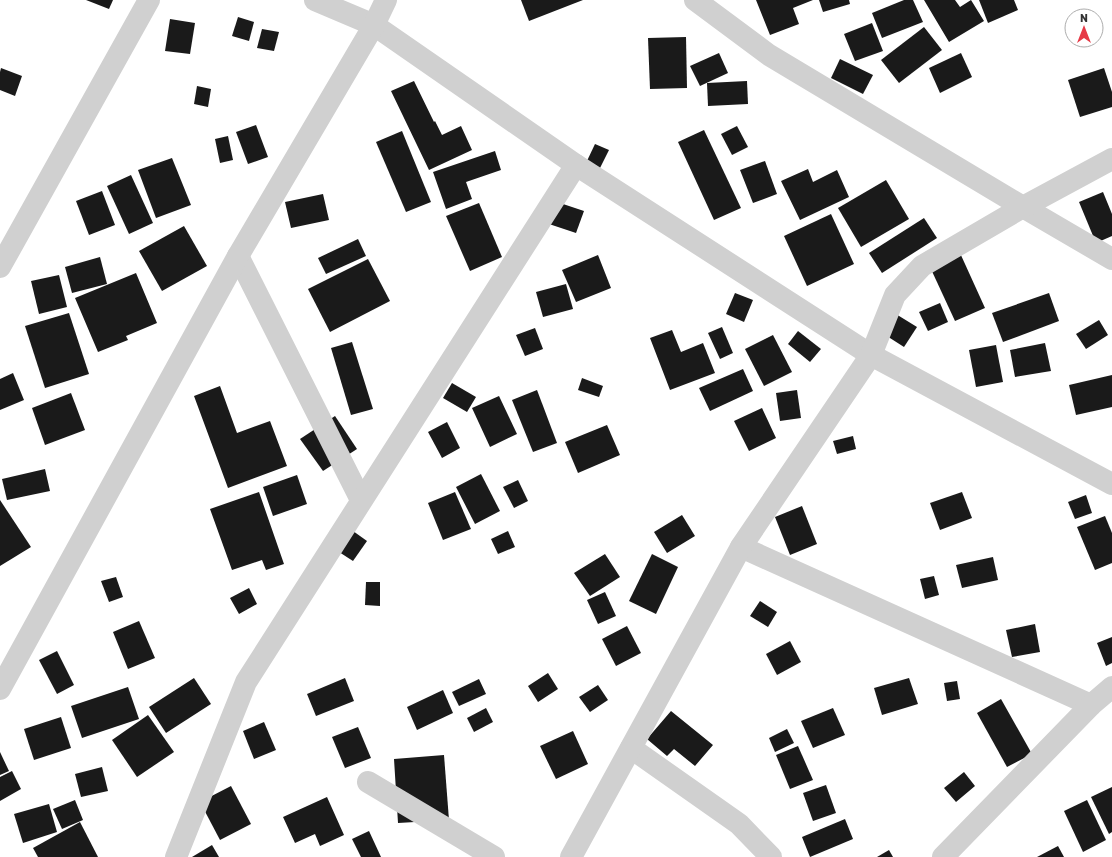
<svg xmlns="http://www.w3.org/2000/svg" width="1112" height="857" font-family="Rubik,sans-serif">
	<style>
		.building { fill: #1a1a1a }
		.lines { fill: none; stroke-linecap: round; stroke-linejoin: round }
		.minor { stroke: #d0d0d0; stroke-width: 22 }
	</style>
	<rect width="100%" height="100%" fill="#fff"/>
	<g class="building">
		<path d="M86 0H113L109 9Z"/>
		<path d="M521 0H583L529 21Z"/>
		<path d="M756 0H813L793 8 799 24 770 35Z"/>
		<path d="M819 0H849L850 4 823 12Z"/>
		<path d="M904 0H913L923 22 882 38 872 13Z"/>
		<path d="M924 0H955L960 7 971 0 984 21 949 42Z"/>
		<path d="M979 0H1014L1018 10 988 23Z"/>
		<path d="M238 17 254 22 249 41 232 36Z"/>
		<path d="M170 19 195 23 190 54 165 51Z"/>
		<path d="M872 23 883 51 855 61 844 34Z"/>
		<path d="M924 27 942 50 899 83 881 60Z"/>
		<path d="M262 29 279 32 274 51 257 48Z"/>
		<path d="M686 37 687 88 650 89 648 38Z"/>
		<path d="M719 53 728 73 700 86 690 66Z"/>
		<path d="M961 53 972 77 940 93 929 68Z"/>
		<path d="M840 59 873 75 863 94 831 78Z"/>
		<path d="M1 68 22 76 15 96 0 90V72Z"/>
		<path d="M1104 68 1112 92V107L1080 117 1068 80Z"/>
		<path d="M414 81 434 122 435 121 442 135 461 126 472 150 429 170 391 91Z"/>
		<path d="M747 81 748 104 708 106 707 83Z"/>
		<path d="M197 86 211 89 208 107 194 104Z"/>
		<path d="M256 125 268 157 248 164 236 132Z"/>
		<path d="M737 126 748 147 732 155 721 134Z"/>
		<path d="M704 130 741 208 714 220 678 142Z"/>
		<path d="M402 131 431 202 406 212 376 142Z"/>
		<path d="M228 136 233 160 220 163 215 139Z"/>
		<path d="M595 144 609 150 599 170 586 163Z"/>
		<path d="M495 151 501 170 466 182 472 199 446 209 433 172Z"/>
		<path d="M172 158 191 205 156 218 138 170Z"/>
		<path d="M765 161 777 194 753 203 740 170Z"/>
		<path d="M808 169 813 182 837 170 849 197 800 220 781 181Z"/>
		<path d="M131 175 153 223 129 234 107 186Z"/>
		<path d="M886 180 909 219 861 247 838 208Z"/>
		<path d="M102 191 115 225 89 235 76 201Z"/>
		<path d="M1103 192 1112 214V236L1096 243 1079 202Z"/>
		<path d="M323 194 329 220 291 228 285 202Z"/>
		<path d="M557 202 584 211 576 233 549 224Z"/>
		<path d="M479 203 502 257 470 271 446 216Z"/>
		<path d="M831 214 854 264 807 286 784 236Z"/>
		<path d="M924 218 937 238 882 273 869 253Z"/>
		<path d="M184 226 207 266 162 291 139 251Z"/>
		<path d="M358 239 366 256 326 274 318 258Z"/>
		<path d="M960 253 985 308 955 321 930 267Z"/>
		<path d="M598 255 611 288 576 302 562 270Z"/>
		<path d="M100 257 107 284 72 293 65 267Z"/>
		<path d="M368 259 390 301 330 332 308 289Z"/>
		<path d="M136 273 157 323 126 336 128 340 98 352 75 298Z"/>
		<path d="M59 275 67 307 39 314 31 281Z"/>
		<path d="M566 284 573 309 543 317 536 292Z"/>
		<path d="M735 293 753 300 744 322 726 314Z"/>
		<path d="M1049 293 1059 321 1003 342 992 313Z"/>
		<path d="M940 303 948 322 928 331 919 312Z"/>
		<path d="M891 311 917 327 904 347 879 331Z"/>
		<path d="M69 313 89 374 45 388 25 326Z"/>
		<path d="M1099 320 1108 335 1086 349 1076 334Z"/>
		<path d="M722 327 733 353 720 359 708 333Z"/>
		<path d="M535 328 543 349 525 356 516 335Z"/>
		<path d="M672 330 681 352 703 343 715 373 670 390 650 338Z"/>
		<path d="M798 331 821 349 810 362 788 344Z"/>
		<path d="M773 335 792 372 764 386 745 349Z"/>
		<path d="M352 342 373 409 351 415 331 348Z"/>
		<path d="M1045 343 1051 371 1015 377 1010 350Z"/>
		<path d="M996 345 1003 382 976 387 969 350Z"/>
		<path d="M743 369 753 391 710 411 699 388Z"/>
		<path d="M13 373 24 400 0 410V379Z"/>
		<path d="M1112 375V407L1076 415 1069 385Z"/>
		<path d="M582 378 603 386 599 397 578 390Z"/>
		<path d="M452 383 476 397 467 412 443 398Z"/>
		<path d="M220 386 237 433 270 421 287 466 228 488 194 396Z"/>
		<path d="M537 390 557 443 533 452 512 400Z"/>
		<path d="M797 390 801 418 780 421 776 393Z"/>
		<path d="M71 393 85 430 45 445 32 408Z"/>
		<path d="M499 396 517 434 490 447 472 408Z"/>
		<path d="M762 408 776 438 749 451 734 421Z"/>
		<path d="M335 416 357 449 323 471 300 439Z"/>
		<path d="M447 422 460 448 442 458 428 432Z"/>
		<path d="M607 425 620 455 578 473 565 442Z"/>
		<path d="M853 436 856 449 837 454 833 441Z"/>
		<path d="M45 469 50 491 7 500 2 479Z"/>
		<path d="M481 474 500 511 475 524 456 487Z"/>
		<path d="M297 475 307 504 273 516 263 487Z"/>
		<path d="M518 480 528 501 514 508 503 487Z"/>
		<path d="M259 492 284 564 266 570 262 560 232 570 210 509Z"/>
		<path d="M455 492 471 529 443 540 428 503Z"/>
		<path d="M962 492 972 518 940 530 930 503Z"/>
		<path d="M1086 495 1092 513 1075 519 1068 502Z"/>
		<path d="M0 500 31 547 0 566Z"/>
		<path d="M802 506 817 544 790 555 775 517Z"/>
		<path d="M682 515 695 536 667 553 654 532Z"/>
		<path d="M1105 516 1112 533V563L1095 570 1077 527Z"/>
		<path d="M353 531 367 541 353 561 339 552Z"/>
		<path d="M508 531 515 547 498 554 491 539Z"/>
		<path d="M605 554 620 577 590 596 574 573Z"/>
		<path d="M652 554 678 567 656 614 629 601Z"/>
		<path d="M993 557 998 580 962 588 956 565Z"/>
		<path d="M934 576 939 595 925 599 920 579Z"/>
		<path d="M116 577 123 597 109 602 101 581Z"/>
		<path d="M366 582H380V606L365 605Z"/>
		<path d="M249 588 257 604 239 614 230 598Z"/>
		<path d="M605 592 616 616 598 624 587 600Z"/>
		<path d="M760 601 777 612 768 627 750 616Z"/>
		<path d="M139 621 155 658 128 669 113 632Z"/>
		<path d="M1035 624 1040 652 1012 657 1006 630Z"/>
		<path d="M627 626 641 653 616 666 602 639Z"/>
		<path d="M1112 637V663L1106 666 1097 643Z"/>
		<path d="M790 641 801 662 777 675 766 654Z"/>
		<path d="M57 651 74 685 57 694 39 660Z"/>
		<path d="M548 673 558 689 538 702 528 686Z"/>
		<path d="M194 678 211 704 166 733 149 707Z"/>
		<path d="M345 678 354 701 316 716 307 694Z"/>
		<path d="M909 678 918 704 882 715 874 688Z"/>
		<path d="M479 679 486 694 459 706 452 692Z"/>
		<path d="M957 681 960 699 947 701 944 683Z"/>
		<path d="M598 685 608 700 590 712 579 697Z"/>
		<path d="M128 687 139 719 82 738 71 706Z"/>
		<path d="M443 690 453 713 417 730 407 707Z"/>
		<path d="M1001 699 1032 754 1007 767 977 713Z"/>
		<path d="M486 708 493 722 474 732 467 718Z"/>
		<path d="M833 708 845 735 813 748 801 721Z"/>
		<path d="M671 711 713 745 695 766 674 749 667 756 647 739Z"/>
		<path d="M148 715 174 752 137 777 112 740Z"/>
		<path d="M61 717 71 748 34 760 24 729Z"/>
		<path d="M264 722 276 750 254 759 243 731Z"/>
		<path d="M358 727 371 758 345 768 332 737Z"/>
		<path d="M787 729 794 743 775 752 769 738Z"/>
		<path d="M573 731 588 764 556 779 540 746Z"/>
		<path d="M798 746 813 780 790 789 776 755Z"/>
		<path d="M0 752 9 771 0 775Z"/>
		<path d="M444 755 449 820 398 823 394 759Z"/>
		<path d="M102 767 108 791 81 797 75 774Z"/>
		<path d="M12 771 21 789 0 801V777Z"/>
		<path d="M964 772 975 786 956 802 944 788Z"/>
		<path d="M826 785 836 813 813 821 803 793Z"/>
		<path d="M231 786 251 824 220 840 200 802Z"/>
		<path d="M1112 787V832L1109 834 1091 797Z"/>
		<path d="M327 797 344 835 320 846 315 834 295 843 283 817Z"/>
		<path d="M75 800 83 820 62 829 53 809Z"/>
		<path d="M1087 800 1106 840 1083 852 1064 811Z"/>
		<path d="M49 804 57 832 23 843 14 814Z"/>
		<path d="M845 819 853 839 810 857 802 837Z"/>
		<path d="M80 822 98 857H38L33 848Z"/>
		<path d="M369 831 381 857H361L352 839Z"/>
		<path d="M212 845 219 857H192Z"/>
		<path d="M1058 846 1064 857H1037Z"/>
		<path d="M889 850 893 857H877Z"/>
	</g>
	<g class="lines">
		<g class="minor">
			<path d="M315 0 374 25 576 165 871 355 1112 484"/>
			<path d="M695 0 769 55 1023 207 1112 259"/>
			<path d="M238 256 361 500"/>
			<path d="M0 267 149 0"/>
			<path d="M741 547 1091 705"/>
			<path d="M0 689 238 256 374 25 386 0"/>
			<path d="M631 748 739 824 771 857"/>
			<path d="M368 782 494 857"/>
			<path d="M176 857 246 682 576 165"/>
			<path d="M571 857 741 547 871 355 895 295 922 266 1023 207 1112 159"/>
			<path d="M943 857 1091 705 1112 687"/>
		</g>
	</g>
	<g transform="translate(1084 28)"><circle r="19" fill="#ffffff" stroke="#adadad"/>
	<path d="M0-3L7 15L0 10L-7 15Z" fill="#e63946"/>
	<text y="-6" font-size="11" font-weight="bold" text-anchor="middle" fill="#333333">N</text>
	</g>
</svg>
